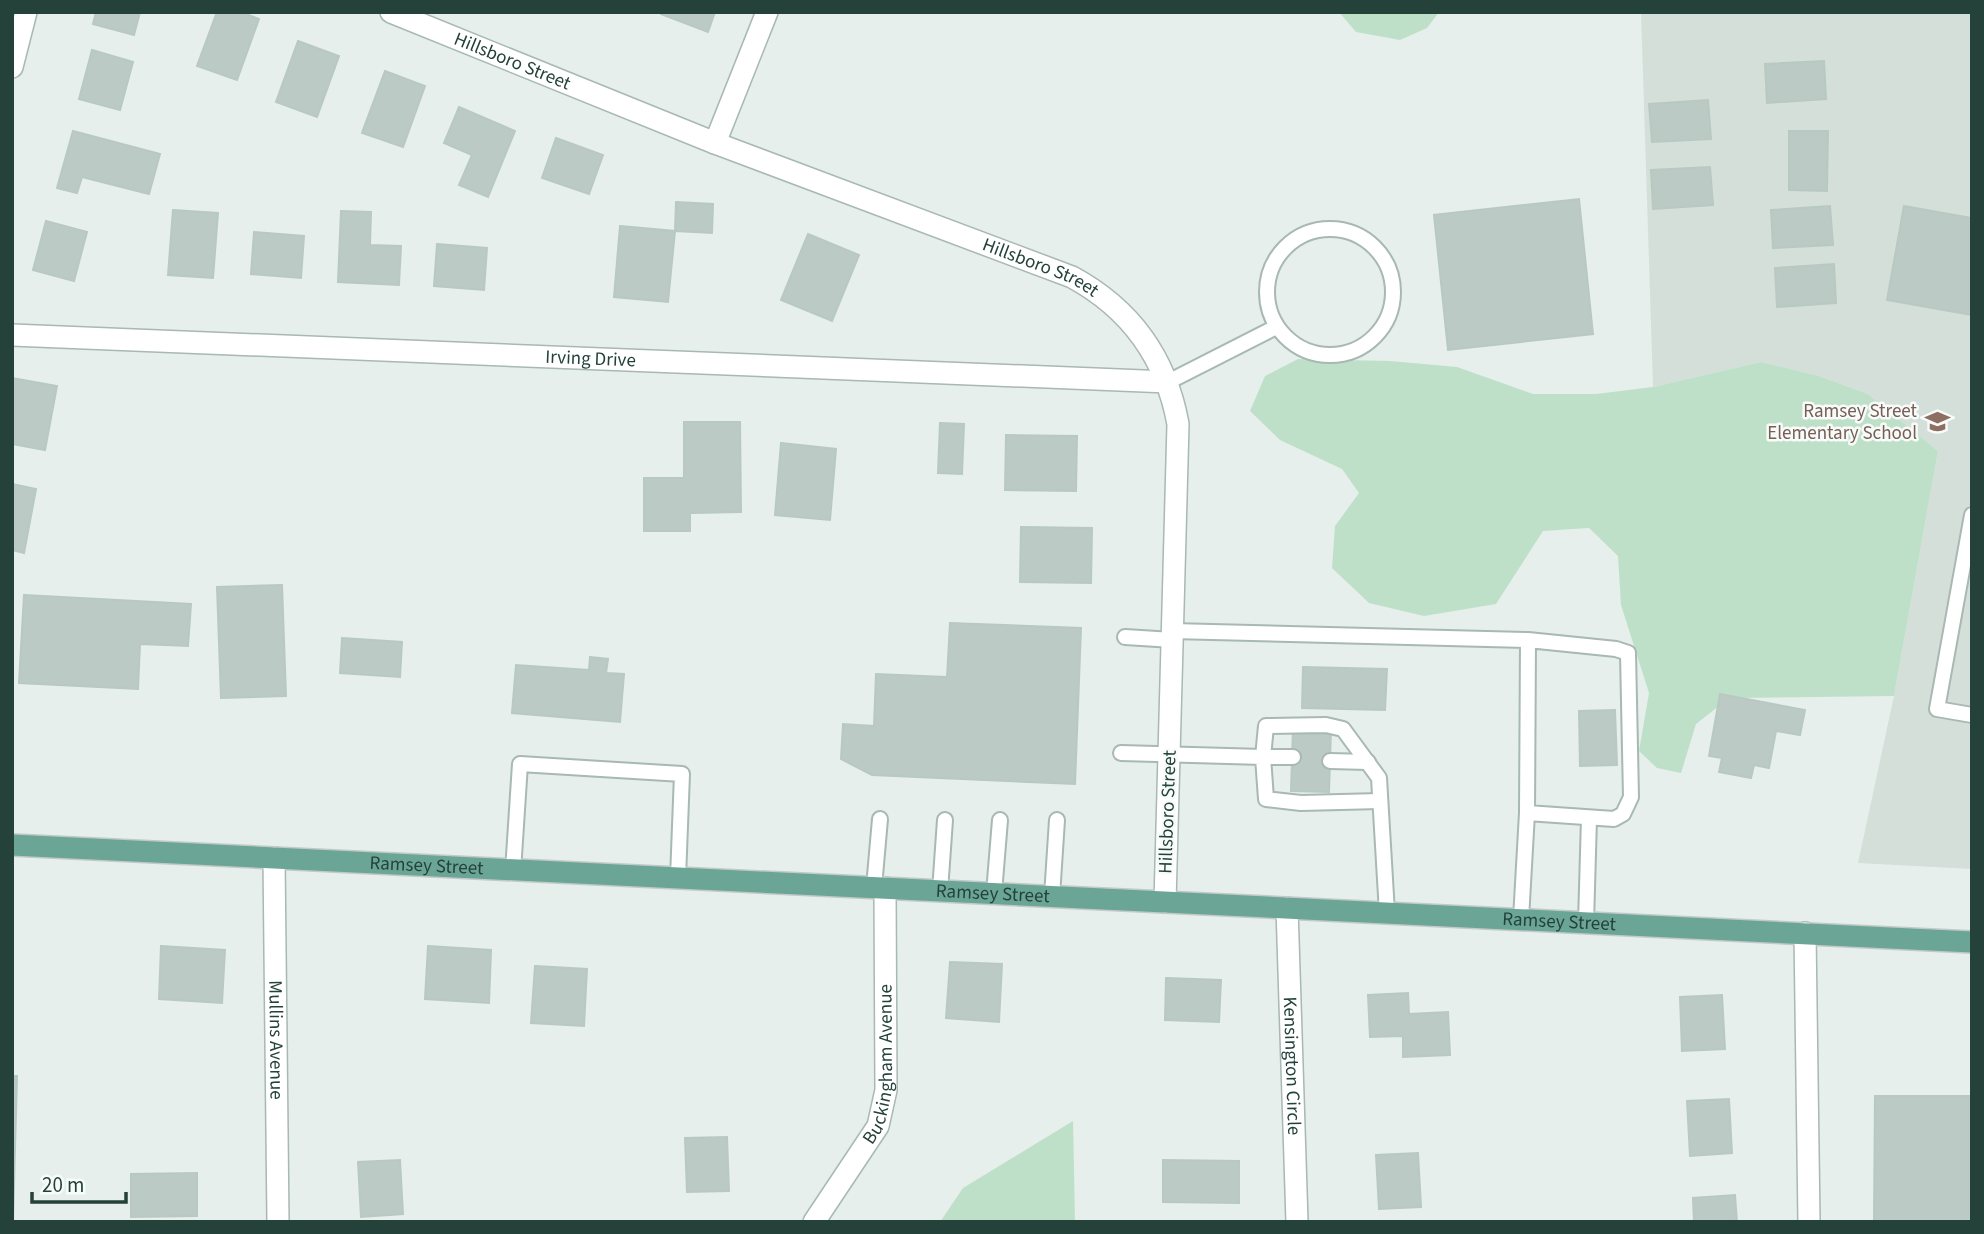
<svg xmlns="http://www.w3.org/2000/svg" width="1984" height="1234" font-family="'Source Sans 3',sans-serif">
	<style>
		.built { fill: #d4dfda }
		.green { fill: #bfe0c8 }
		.building { fill: #bbcac4; stroke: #b8c9c2; stroke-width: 2 }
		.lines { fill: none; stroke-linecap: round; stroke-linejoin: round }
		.service-casing { stroke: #a8b8b2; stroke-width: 18 }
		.minor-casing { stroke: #a8b8b2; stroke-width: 24 }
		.tertiary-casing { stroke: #a8b8b2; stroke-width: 24 }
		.primary-casing { stroke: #c2cac8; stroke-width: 24 }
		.service { stroke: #fff; stroke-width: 14 }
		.minor { stroke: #fff; stroke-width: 21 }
		.tertiary { stroke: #fff; stroke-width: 21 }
		.primary { stroke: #6aa596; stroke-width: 21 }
		.labels { text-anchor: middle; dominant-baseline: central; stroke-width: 5; stroke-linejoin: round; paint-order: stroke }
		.street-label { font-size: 19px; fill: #24423a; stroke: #f7fbf9 }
		.education-label { font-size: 19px; fill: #785e54; stroke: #f7fbf9; text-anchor: end }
	</style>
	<rect width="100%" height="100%" fill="#e6efeb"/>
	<path class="built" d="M1641 12H1972V869L1858 863 1894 696 1938 451 1868 394 1819 376 1761 362 1653 387Z"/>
	<g class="green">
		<path d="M1339 12H1439L1427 28 1400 40 1356 32Z"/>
		<path d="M1298 359 1390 361 1457 367 1533 394H1596L1653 387 1761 362 1819 376 1868 394 1938 451 1894 696 1729 698 1696 724 1681 773 1657 768 1639 751 1649 693 1621 605 1618 556 1589 528 1543 531 1496 604 1424 616 1369 603 1332 568 1335 526 1359 493 1342 469 1280 440 1250 411 1265 376Z"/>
		<path d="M1073 1121 1075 1222H940L963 1188Z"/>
	</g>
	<g class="building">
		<path d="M96 12H140L134 35 93 24Z"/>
		<path d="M217 12H241L259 19 237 80 197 66Z"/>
		<path d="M661 12H715L708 32 661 14Z"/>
		<path d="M298 41 339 56 317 117 276 102Z"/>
		<path d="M92 50 133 62 120 110 79 99Z"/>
		<path d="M1824 61 1826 99 1767 103 1765 64Z"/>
		<path d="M385 71 425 86 403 147 362 133Z"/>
		<path d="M1708 100 1711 139 1652 142 1649 104Z"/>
		<path d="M459 107 515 131 488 197 459 185 472 155 444 143Z"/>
		<path d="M73 131 160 154 149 194 82 177 77 193 57 188Z"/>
		<path d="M1789 131H1828L1827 191 1789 190Z"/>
		<path d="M556 138 603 155 589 194 542 178Z"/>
		<path d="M1710 167 1713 205 1653 209 1651 170Z"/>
		<path d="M1579 199 1593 334 1448 350 1434 215Z"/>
		<path d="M676 202 713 204 712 233 675 231Z"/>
		<path d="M1830 206 1833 245 1773 248 1771 210Z"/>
		<path d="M1904 206 1972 218V315L1887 300Z"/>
		<path d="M173 210 218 213 213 278 168 275Z"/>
		<path d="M341 211 371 212 370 245 401 246 399 285 338 282Z"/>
		<path d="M46 221 87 232 74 281 33 270Z"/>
		<path d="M620 226 675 231 668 302 614 297Z"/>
		<path d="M254 232 304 236 301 278 251 274Z"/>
		<path d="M808 234 859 255 832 321 781 300Z"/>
		<path d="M437 244 487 248 484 290 434 286Z"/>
		<path d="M1834 264 1836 303 1777 307 1775 268Z"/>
		<path d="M12 378 57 386 45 450 12 444Z"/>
		<path d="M684 422H740L741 512 690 513V531H644V478H684Z"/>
		<path d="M940 423 964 424 962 474 938 473Z"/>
		<path d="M1006 435 1077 436 1076 491 1005 490Z"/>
		<path d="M781 443 836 449 830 520 775 515Z"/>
		<path d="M12 484 36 489 24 553 12 550Z"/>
		<path d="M1021 527 1092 528 1091 583 1020 582Z"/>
		<path d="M282 585 286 696 221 698 217 587Z"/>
		<path d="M24 595 191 604 188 646 140 644 138 689 19 683Z"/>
		<path d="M950 623 1081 628 1075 784 872 775 841 759 843 724 874 726 876 674 947 677Z"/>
		<path d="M342 638 402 642 400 677 340 673Z"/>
		<path d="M590 657 608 659 606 673 624 674 620 722 512 713 516 665 589 670Z"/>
		<path d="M1303 667 1387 669 1385 710 1302 708Z"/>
		<path d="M1720 694 1805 710 1800 735 1776 731 1769 768 1754 765 1751 778 1719 772 1722 758 1709 756Z"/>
		<path d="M1615 710 1617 765 1580 766 1579 711Z"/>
		<path d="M1293 729 1331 730 1329 792 1291 791Z"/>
		<path d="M161 946 225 950 222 1003 159 999Z"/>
		<path d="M428 946 491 950 489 1003 425 999Z"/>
		<path d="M950 962 1002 964 999 1022 946 1018Z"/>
		<path d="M535 966 587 969 584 1026 531 1023Z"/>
		<path d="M1166 978 1221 980 1219 1022 1165 1020Z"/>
		<path d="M1408 993 1409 1014 1448 1012 1450 1055 1403 1057V1036L1370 1037 1368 995Z"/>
		<path d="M1722 995 1725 1049 1682 1051 1680 997Z"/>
		<path d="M12 1076H17L13 1222H12Z"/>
		<path d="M1875 1096H1972V1222H1874Z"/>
		<path d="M1729 1099 1732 1153 1690 1156 1687 1101Z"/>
		<path d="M727 1137 729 1191 687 1192 685 1138Z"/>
		<path d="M1418 1153 1421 1207 1379 1209 1376 1155Z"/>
		<path d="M400 1160 403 1214 361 1217 358 1162Z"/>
		<path d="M1163 1160 1239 1161V1203L1163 1202Z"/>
		<path d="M197 1173V1216L131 1217V1174Z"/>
		<path d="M1735 1195 1737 1222H1694L1693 1198Z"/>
	</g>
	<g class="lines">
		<defs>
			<g id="service">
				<circle cx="1330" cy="292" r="63"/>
				<path d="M1168 382 1276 327"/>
				<path d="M1972 515 1937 709 1972 715"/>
				<path d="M1172 631 1528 640 1616 649 1628 653 1631 797 1623 814 1614 819 1527 813 1528 640"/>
				<path d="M1125 637 1173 640"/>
				<path d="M1121 753 1263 757 1266 799 1301 803 1380 801"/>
				<path d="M1293 757H1263L1266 726 1326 725 1343 729 1379 778 1387 913"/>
				<path d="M1330 761 1368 762"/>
				<path d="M513 871 520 764 682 774 678 878"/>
				<path d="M874 887 880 819"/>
				<path d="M940 891 945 820"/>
				<path d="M994 893 1000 820"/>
				<path d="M1052 896 1057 820"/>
				<path d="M1521 919 1527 813"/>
				<path d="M1586 923 1589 818"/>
			</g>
			<g id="minor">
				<path d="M12 67 26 12"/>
				<path d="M715 143 767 12"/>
				<path id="s1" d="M12 335 1168 382"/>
				<path id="s2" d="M274 858 278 1222"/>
				<path id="s3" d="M1287 908 1297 1222"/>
				<path d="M1805 933 1809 1222"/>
				<path id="s4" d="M814 1222 878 1126 886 1090 885 888"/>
			</g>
			<g id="tertiary">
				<path id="s5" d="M391 12 715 143 1072 277C1131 309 1166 358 1178 424L1165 902"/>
			</g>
			<g id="primary">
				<path id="s6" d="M12 845 1972 942"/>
			</g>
		</defs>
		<use href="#service" class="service-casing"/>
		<use href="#minor" class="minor-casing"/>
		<use href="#tertiary" class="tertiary-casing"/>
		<use href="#primary" class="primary-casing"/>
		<use href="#service" class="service"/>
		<use href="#minor" class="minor"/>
		<use href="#tertiary" class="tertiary"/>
		<use href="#primary" class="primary"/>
	</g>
	<defs>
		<symbol id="school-bare" viewBox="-9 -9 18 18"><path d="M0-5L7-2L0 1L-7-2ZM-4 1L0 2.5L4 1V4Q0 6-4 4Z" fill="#8d6e63" stroke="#f7fbf9" stroke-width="2.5" paint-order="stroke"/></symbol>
	</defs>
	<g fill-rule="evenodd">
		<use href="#school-bare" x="1920" y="404" width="35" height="35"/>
	</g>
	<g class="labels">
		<g class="street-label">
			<text stroke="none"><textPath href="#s5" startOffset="131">Hillsboro Street</textPath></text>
			<text stroke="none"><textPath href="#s5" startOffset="698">Hillsboro Street</textPath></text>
			<text stroke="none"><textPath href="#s1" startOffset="579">Irving Drive</textPath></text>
			<text transform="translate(1168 812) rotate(-88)">Hillsboro Street</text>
			<text stroke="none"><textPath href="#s6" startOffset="415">Ramsey Street</textPath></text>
			<text stroke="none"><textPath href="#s6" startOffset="982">Ramsey Street</textPath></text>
			<text stroke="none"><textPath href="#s6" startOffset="1549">Ramsey Street</textPath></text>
			<text stroke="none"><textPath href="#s2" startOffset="182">Mullins Avenue</textPath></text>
			<text stroke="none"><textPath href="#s4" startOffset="177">Buckingham Avenue</textPath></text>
			<text stroke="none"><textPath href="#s3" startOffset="158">Kensington Circle</textPath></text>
		</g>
		<g class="education-label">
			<text x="1917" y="411">Ramsey Street<tspan x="1917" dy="22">Elementary School</tspan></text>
		</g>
	</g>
	<rect width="1984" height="1234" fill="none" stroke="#24423a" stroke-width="28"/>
	<path d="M32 1192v10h94v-10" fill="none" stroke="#24423a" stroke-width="3.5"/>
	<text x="42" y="1192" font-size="21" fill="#24423a" stroke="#f7fbf9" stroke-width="5" paint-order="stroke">20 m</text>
</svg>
